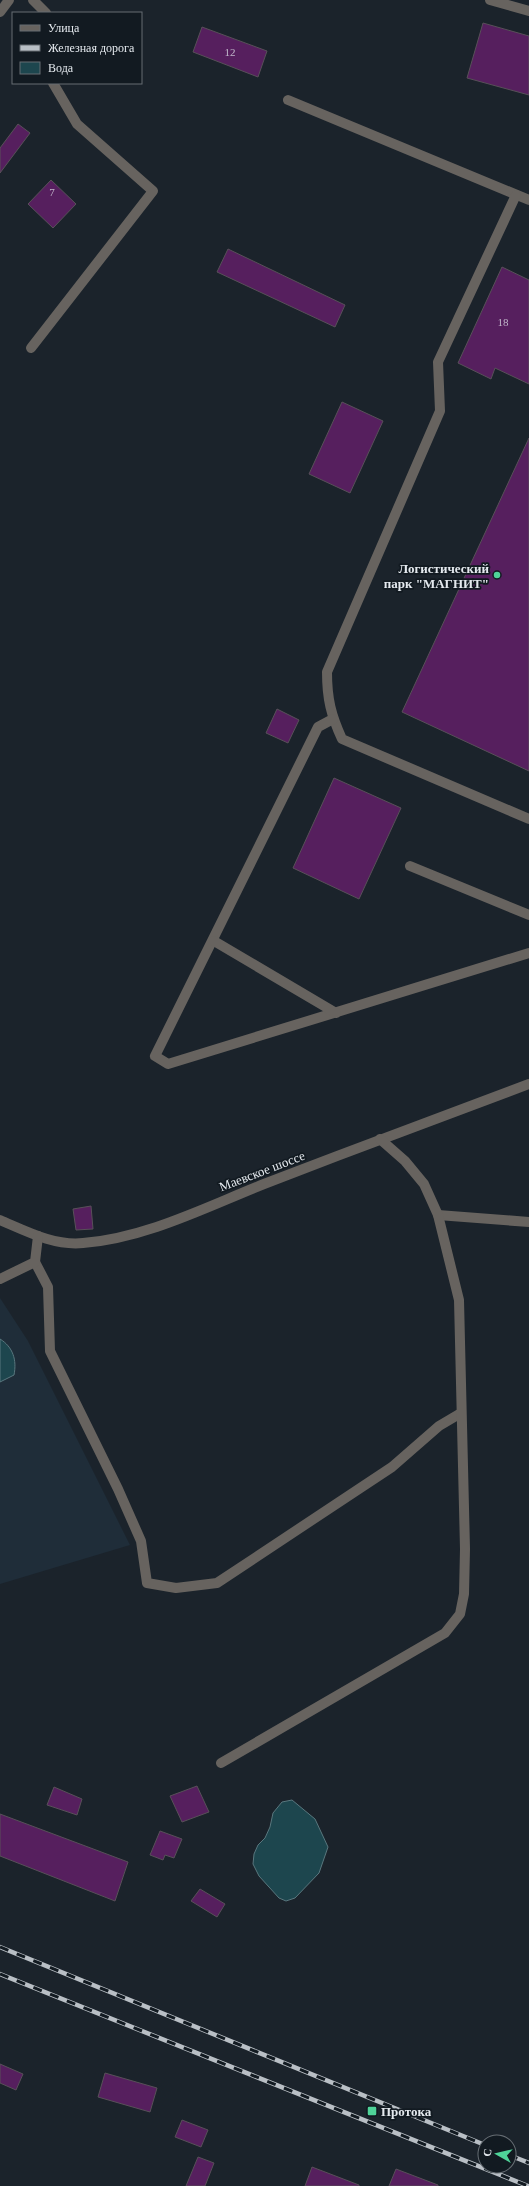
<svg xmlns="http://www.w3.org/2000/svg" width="529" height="2186" font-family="'Times New Roman',serif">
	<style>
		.built { fill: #1f2d39 }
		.water { fill: #1d464e; stroke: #59777e }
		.building { fill: #561f5e; stroke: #585059 }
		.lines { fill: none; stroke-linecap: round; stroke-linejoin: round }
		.minor { stroke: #67635f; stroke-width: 10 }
		.rail-casing { stroke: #b9bfc5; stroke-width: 4.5 }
		.rail { stroke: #121a21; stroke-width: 3; stroke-dasharray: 9; stroke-linecap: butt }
		.poi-dot { fill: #4fd399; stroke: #121a21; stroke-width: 1.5 }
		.labels { text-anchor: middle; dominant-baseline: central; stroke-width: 3.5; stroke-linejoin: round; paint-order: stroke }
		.number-label { font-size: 11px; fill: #c0b6ca }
		.poi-label { font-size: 13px; font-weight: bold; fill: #e4e9ee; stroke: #121a21; text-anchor: end }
		.street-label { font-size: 13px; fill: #e4e9ee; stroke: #121a21 }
	</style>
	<rect width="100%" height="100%" fill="#1b232b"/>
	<path class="built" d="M0 1298 28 1341 130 1545 0 1584Z"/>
	<g class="water">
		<path d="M0 1339C13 1347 17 1360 14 1375L0 1382Z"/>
		<path d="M292 1800 315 1819 328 1847 319 1873 295 1898 286 1901 279 1898 259 1876 253 1864 254 1854 258 1845 265 1838 270 1827 273 1813 282 1802Z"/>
	</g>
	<g class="building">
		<path d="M483 23 529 36V95L467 78Z"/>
		<path d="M202 27 267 51 258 77 193 52Z"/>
		<path d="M18 124 30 133 0 173V148Z"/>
		<path d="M51 180 76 204 53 228 28 204Z"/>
		<path d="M228 249 345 305 335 327 217 272Z"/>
		<path d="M502 267 529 280V384L495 368 491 379 458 363Z"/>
		<path d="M342 402 383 421 350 493 309 474Z"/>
		<path d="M529 438V771L402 712Z"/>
		<path d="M277 709 299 720 288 743 266 733Z"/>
		<path d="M334 778 401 808 359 899 293 868Z"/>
		<path d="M91 1206 93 1229 76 1230 73 1209Z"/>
		<path d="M197 1786 209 1812 182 1822 170 1796Z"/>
		<path d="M54 1787 82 1799 77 1815 47 1805Z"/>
		<path d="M0 1814 128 1862 115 1901 0 1856Z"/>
		<path d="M160 1831 182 1839 174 1858 165 1855 163 1860 150 1855Z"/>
		<path d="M200 1889 225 1904 217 1917 191 1901Z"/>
		<path d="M0 2064 23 2074 16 2090 0 2083Z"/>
		<path d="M105 2073 157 2088 150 2112 98 2097Z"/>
		<path d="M182 2120 208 2130 201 2147 175 2137Z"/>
		<path d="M198 2157 214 2163 205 2186H186Z"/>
		<path d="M312 2167 359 2185V2186H305Z"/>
		<path d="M396 2169 438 2185V2186H389Z"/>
	</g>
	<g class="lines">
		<g class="minor">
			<path d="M33 0 46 13"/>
			<path d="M490 0 529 11"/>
			<path d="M0 12 9 0"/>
			<path d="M288 100 529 200"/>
			<path d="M516 195 438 362 440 411 327 672C327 699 331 715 342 739L529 819"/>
			<path d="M31 348 153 191 77 124 53 83"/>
			<path d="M333 719 318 727 155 1056 168 1064 529 953"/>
			<path d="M410 866 529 915"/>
			<path d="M214 941 336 1013"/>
			<path d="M438 1215 529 1222"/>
			<path d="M0 1220C26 1231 54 1246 83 1243 146 1238 206 1207 264 1184 352 1150 440 1117 529 1084"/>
			<path d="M35 1262 48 1287 50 1351 118 1489 141 1541 147 1583 176 1588 217 1583 392 1467 439 1426 461 1413"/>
			<path d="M0 1279 35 1262 38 1236"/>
			<path d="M221 1763 445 1633 460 1614 464 1594 465 1549 459 1300 438 1215 424 1184 405 1161 380 1139"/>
		</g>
		<defs>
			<g id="rail">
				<path d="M0 1947 485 2145"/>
				<path d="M0 1974 528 2186"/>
				<path d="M509 2155 529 2163"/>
			</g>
		</defs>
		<use href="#rail" class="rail-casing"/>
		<use href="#rail" class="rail"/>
	</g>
	<g class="poi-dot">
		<circle cx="497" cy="575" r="4"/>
		<rect x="367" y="2106" width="10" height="10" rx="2"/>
	</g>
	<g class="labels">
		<g class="number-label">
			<text x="230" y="52">12</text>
			<text x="52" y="192">7</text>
			<text x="503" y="322">18</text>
		</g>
		<g class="poi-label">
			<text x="489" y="568">Логистический<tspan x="489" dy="15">парк "МАГНИТ"</tspan></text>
			<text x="381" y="2111" text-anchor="start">Протока</text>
		</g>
		<g class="street-label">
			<text transform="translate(262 1171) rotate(-21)">Маевское шоссе</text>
		</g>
	</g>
	<rect x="12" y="12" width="130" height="72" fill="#121a21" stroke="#666d73"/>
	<rect x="20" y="25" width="20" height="6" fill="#67635f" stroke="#666d73"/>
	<text x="48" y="32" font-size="12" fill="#e4e9ee">Улица</text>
	<rect x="20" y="45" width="20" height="6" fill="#b9bfc5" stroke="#666d73"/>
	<text x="48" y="52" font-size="12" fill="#e4e9ee">Железная дорога</text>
	<rect x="20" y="62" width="20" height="12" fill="#1d464e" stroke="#666d73"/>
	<text x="48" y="72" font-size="12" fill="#e4e9ee">Вода</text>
	<g transform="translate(497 2154) rotate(278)"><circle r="19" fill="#121a21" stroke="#666d73"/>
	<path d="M0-3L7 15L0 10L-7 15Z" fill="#4fd399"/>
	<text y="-6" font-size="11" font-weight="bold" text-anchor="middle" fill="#e4e9ee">С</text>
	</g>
</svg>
